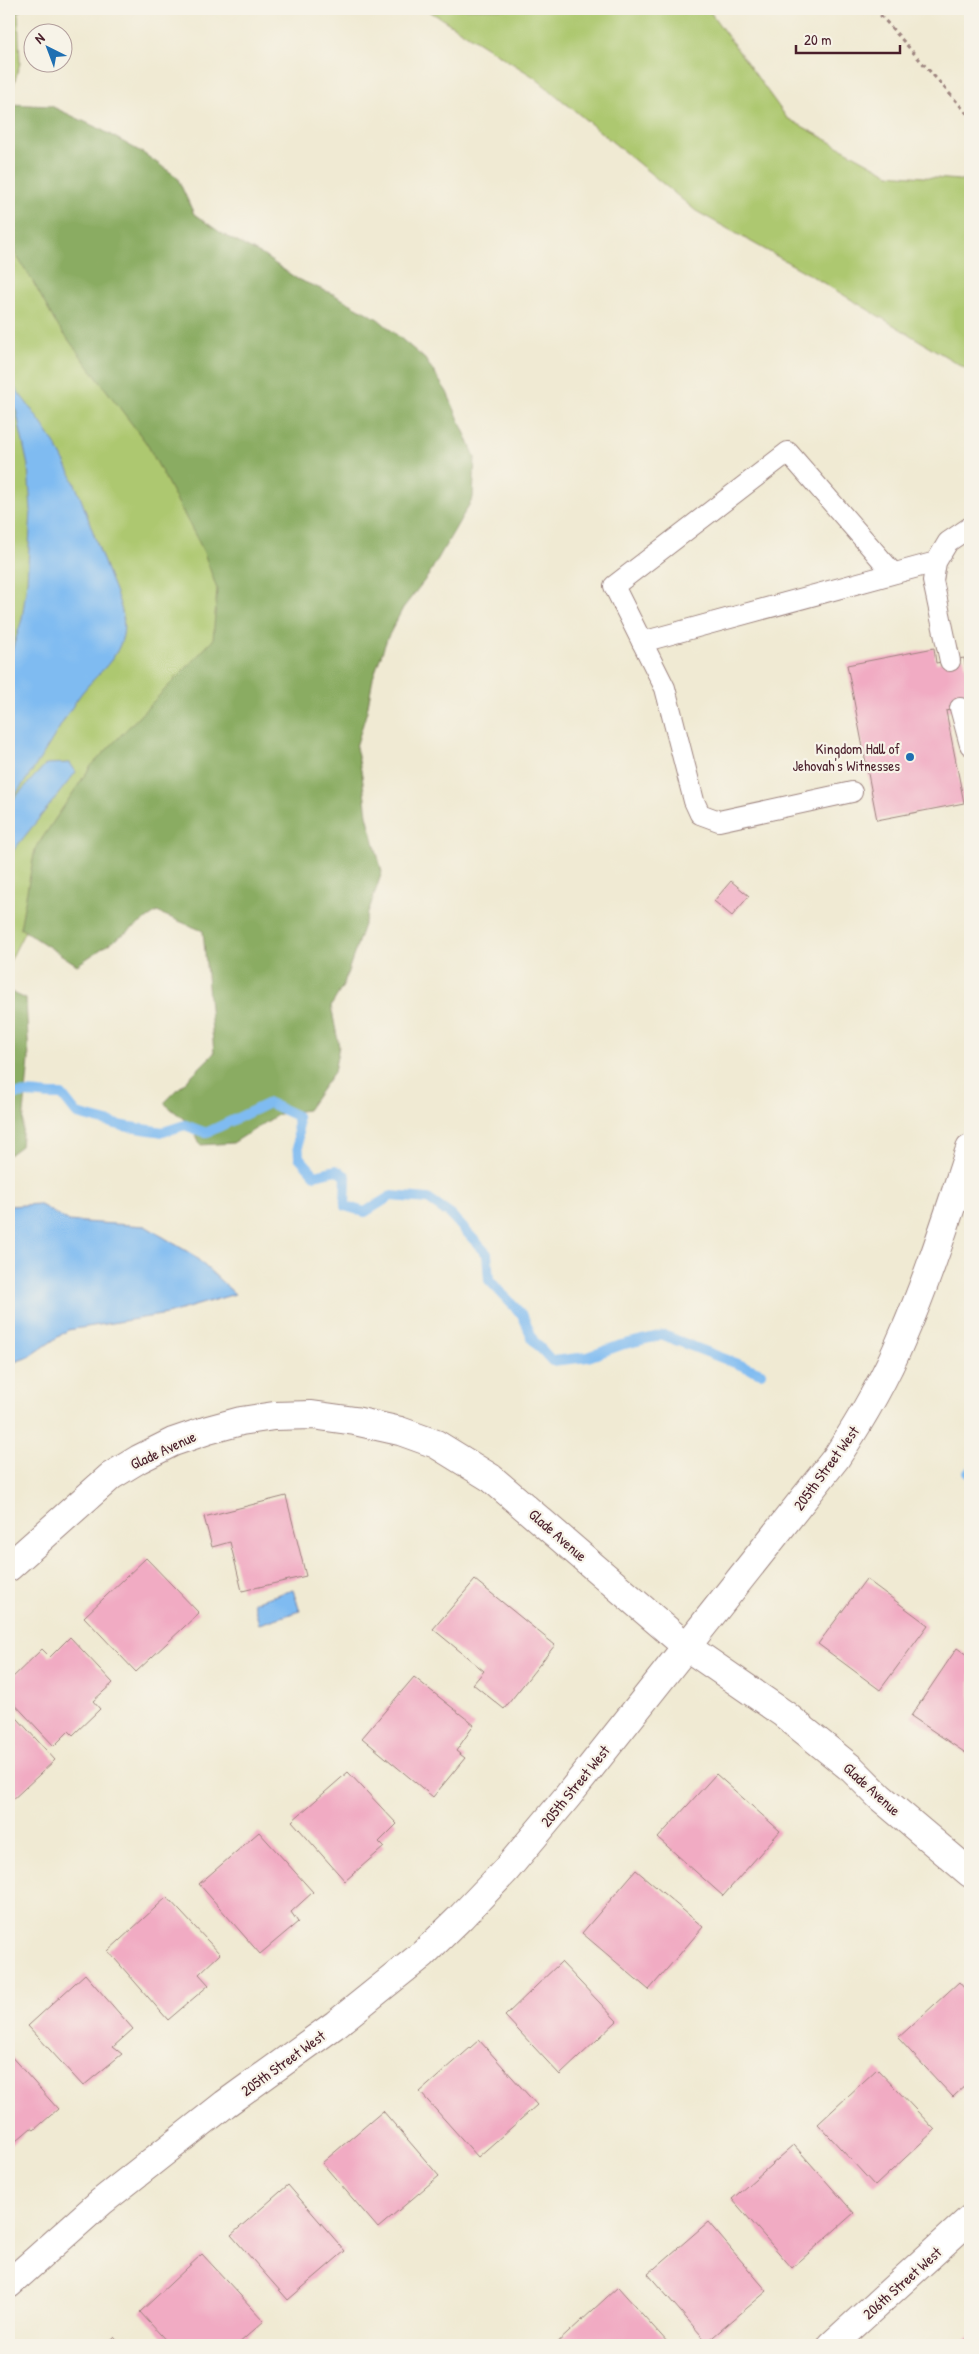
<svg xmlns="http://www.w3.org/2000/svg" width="979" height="2354" font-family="'Patrick Hand',sans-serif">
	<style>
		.green { fill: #adc86f; stroke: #7c744d }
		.forest { fill: #8aac62; stroke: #6a6646 }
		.water { fill: #7fbbf1; stroke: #646d8e }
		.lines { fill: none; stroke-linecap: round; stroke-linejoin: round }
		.stream { stroke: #7fbbf1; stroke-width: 10 }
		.building { fill: #f1abc3 }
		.service-casing { stroke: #9d847f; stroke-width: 22 }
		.minor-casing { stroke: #9d847f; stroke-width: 30 }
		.path { stroke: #9d847f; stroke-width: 3; stroke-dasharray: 4 4; stroke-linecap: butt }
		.service { stroke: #fff; stroke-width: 20 }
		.minor { stroke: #fff; stroke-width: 28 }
		.poi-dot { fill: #1f6fb2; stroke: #f7f3e8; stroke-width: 2 }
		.labels { text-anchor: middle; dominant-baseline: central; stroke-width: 4.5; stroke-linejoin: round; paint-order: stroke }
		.poi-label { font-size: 15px; fill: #4a1f2b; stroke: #f7f3e8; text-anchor: end }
		.street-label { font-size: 15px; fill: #4a1f2b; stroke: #f7f3e8 }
	</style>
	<rect width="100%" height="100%" fill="#f7f3e8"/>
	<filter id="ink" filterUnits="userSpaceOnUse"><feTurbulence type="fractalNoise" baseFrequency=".02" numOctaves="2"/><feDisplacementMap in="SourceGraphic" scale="10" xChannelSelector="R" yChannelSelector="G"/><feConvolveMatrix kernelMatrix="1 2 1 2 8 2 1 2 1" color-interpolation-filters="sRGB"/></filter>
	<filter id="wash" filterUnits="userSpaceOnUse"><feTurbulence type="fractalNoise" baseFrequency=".0096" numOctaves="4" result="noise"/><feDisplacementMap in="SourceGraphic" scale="20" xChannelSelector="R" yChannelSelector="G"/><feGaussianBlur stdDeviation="1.12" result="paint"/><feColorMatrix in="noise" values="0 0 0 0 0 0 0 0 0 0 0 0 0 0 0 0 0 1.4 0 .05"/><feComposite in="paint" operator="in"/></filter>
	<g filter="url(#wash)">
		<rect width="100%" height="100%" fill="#f0ead3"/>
		<g class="green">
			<path d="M9 9H22L18 13 20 63 9 101Z"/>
			<path d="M421 9H708L787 118 889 174 970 181V371L807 273 696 211 534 77 426 9Z"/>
			<path d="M9 217 207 534 230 618 37 907 9 963Z"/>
		</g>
		<g class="forest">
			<path d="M9 104 51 106 100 129 143 153 177 177 194 214 224 235 264 256 297 279 333 294 378 319 425 359 447 392 475 457 473 498 428 576 403 608 387 639 373 678 367 711 356 747 362 775 367 815 382 872 343 986 331 1006 339 1046 334 1072 307 1110 279 1114 233 1143 200 1145 192 1126 164 1103 214 1053 203 931 157 912 77 965 20 928 35 849 91 766 213 640 217 589 203 550 147 444 55 322 32 280 9 244Z"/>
			<path d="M9 991 26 999 29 1060 21 1146 9 1155Z"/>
		</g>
		<g class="water">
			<path d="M9 380C28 405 48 430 62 457 82 494 93 535 108 573 115 592 127 614 123 635 117 663 93 676 78 698 55 733 36 770 9 802V660L22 619 27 582 31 510 28 466 16 410 9 388Z"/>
			<path d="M70 763 76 772 9 856V804L46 764Z"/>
			<path d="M39 1204 68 1221 145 1226 193 1255 235 1294 167 1314 68 1330 29 1357 9 1364V1206Z"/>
			<path d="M293 1590 300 1611 259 1624 253 1602Z"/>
		</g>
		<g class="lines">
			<g class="stream">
				<path d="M9 1096C26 1090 44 1096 62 1095L77 1114 123 1126 163 1132 185 1125 206 1133 269 1103 297 1116 299 1157 315 1175 336 1170 346 1176 345 1206 365 1212 391 1196 428 1199 451 1215 487 1254 489 1280 523 1316 533 1340 552 1361 588 1357 621 1345 663 1335 761 1373"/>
				<path d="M968 1472 970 1473"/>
			</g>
		</g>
		<g id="blocks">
			<g class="building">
				<path d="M934 648 936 663 964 658 970 688V706L946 711 964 803 877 820 847 665Z"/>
				<path d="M731 881 749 896 732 916 714 901Z"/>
				<path d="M286 1496 306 1576 242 1591 230 1542 212 1547 204 1517Z"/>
				<path d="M146 1558 199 1613 136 1672 84 1617Z"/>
				<path d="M866 1579 928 1625 880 1690 818 1644Z"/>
				<path d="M475 1580 555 1645 504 1709 473 1684 484 1671 433 1629Z"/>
				<path d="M70 1637 113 1683 93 1701 100 1709 73 1735 69 1731 54 1746 9 1698V1681L42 1649 50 1657Z"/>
				<path d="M957 1648 970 1657V1756L911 1716Z"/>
				<path d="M414 1677 474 1725 456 1751 465 1758 433 1797 362 1738Z"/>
				<path d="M9 1709 55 1760 9 1803Z"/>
				<path d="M348 1772 397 1824 379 1842 384 1847 345 1881 292 1821Z"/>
				<path d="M716 1774 780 1831 723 1896 658 1838Z"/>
				<path d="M259 1832 313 1892 291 1912 298 1922 260 1954 199 1884Z"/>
				<path d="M636 1870 703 1927 649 1990 582 1933Z"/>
				<path d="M167 1897 220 1954 199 1974 209 1985 168 2020 108 1951Z"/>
				<path d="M561 1962 617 2021 560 2075 505 2016Z"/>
				<path d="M85 1974 133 2029 113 2047 122 2054 83 2086 28 2026Z"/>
				<path d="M959 1982 970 1995V2081L953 2097 898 2038Z"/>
				<path d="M479 2040 537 2105 478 2157 420 2092Z"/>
				<path d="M9 2054 58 2109 34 2130 31 2128 9 2147Z"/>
				<path d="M877 2069 935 2130 875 2186 818 2124Z"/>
				<path d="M383 2111 439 2176 378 2228 322 2163Z"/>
				<path d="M794 2145 854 2213 792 2268 732 2199Z"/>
				<path d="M288 2185 345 2251 288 2300 231 2235Z"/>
				<path d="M708 2222 767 2291 707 2342 648 2274Z"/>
				<path d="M202 2254 264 2321 237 2345H170L140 2312Z"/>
				<path d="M618 2287 669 2344 558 2345 556 2344Z"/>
				<path d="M970 2336V2345H960Z"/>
				<path d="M114 2337 121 2345H105Z"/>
			</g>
		</g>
	</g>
	<g filter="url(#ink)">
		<use href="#blocks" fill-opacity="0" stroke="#9d847f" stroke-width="1"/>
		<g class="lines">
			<defs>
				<g id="service">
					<path d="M642 642 936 562"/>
					<path d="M950 661 933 581 936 562 948 542 970 527"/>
					<path d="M960 708 970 745"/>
					<path d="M852 792 719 821 700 814 694 801 665 688 614 586 788 452 893 573"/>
				</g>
				<g id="minor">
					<path d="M9 1567 111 1476 139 1459 173 1442 208 1430 241 1421 274 1416 312 1415 355 1421 400 1431 436 1444 491 1478 687 1647 784 1714 852 1769 880 1797 970 1873"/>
					<path d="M9 2284 101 2202 225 2104 336 2024 423 1954 461 1917 506 1870 567 1797 836 1458C861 1420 884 1381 902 1338 929 1277 949 1212 970 1149"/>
					<path d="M832 2345 970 2219"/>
				</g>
			</defs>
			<use href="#service" class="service-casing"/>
			<use href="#minor" class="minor-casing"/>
			<path class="path" d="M875 9 970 117"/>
			<use href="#service" class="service"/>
			<use href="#minor" class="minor"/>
		</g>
	</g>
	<circle class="poi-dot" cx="910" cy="757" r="5"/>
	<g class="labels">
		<g class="poi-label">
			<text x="900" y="748">Kingdom Hall of<tspan x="900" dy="17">Jehovah's Witnesses</tspan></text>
		</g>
		<g class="street-label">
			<text transform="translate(163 1450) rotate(-25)">Glade Avenue</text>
			<text transform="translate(826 1468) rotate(-54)">205th Street West</text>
			<text transform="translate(558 1535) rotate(41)">Glade Avenue</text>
			<text transform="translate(575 1786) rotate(-51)">205th Street West</text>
			<text transform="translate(872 1789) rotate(42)">Glade Avenue</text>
			<text transform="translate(283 2063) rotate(-36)">205th Street West</text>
			<text transform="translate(902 2283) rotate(-42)">206th Street West</text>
		</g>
	</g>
	<rect width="979" height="2354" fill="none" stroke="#f7f3e8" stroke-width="30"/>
	<g transform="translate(48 48) rotate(318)"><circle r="24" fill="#f7f3e8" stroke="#b29e9c"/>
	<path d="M0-4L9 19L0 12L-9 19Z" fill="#1f6fb2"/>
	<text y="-8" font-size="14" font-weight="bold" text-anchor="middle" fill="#4a1f2b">N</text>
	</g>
	<path d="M796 45v8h104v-8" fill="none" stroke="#4a1f2b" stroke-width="2.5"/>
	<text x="804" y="45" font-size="15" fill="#4a1f2b" stroke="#f7f3e8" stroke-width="4" paint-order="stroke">20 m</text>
</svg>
